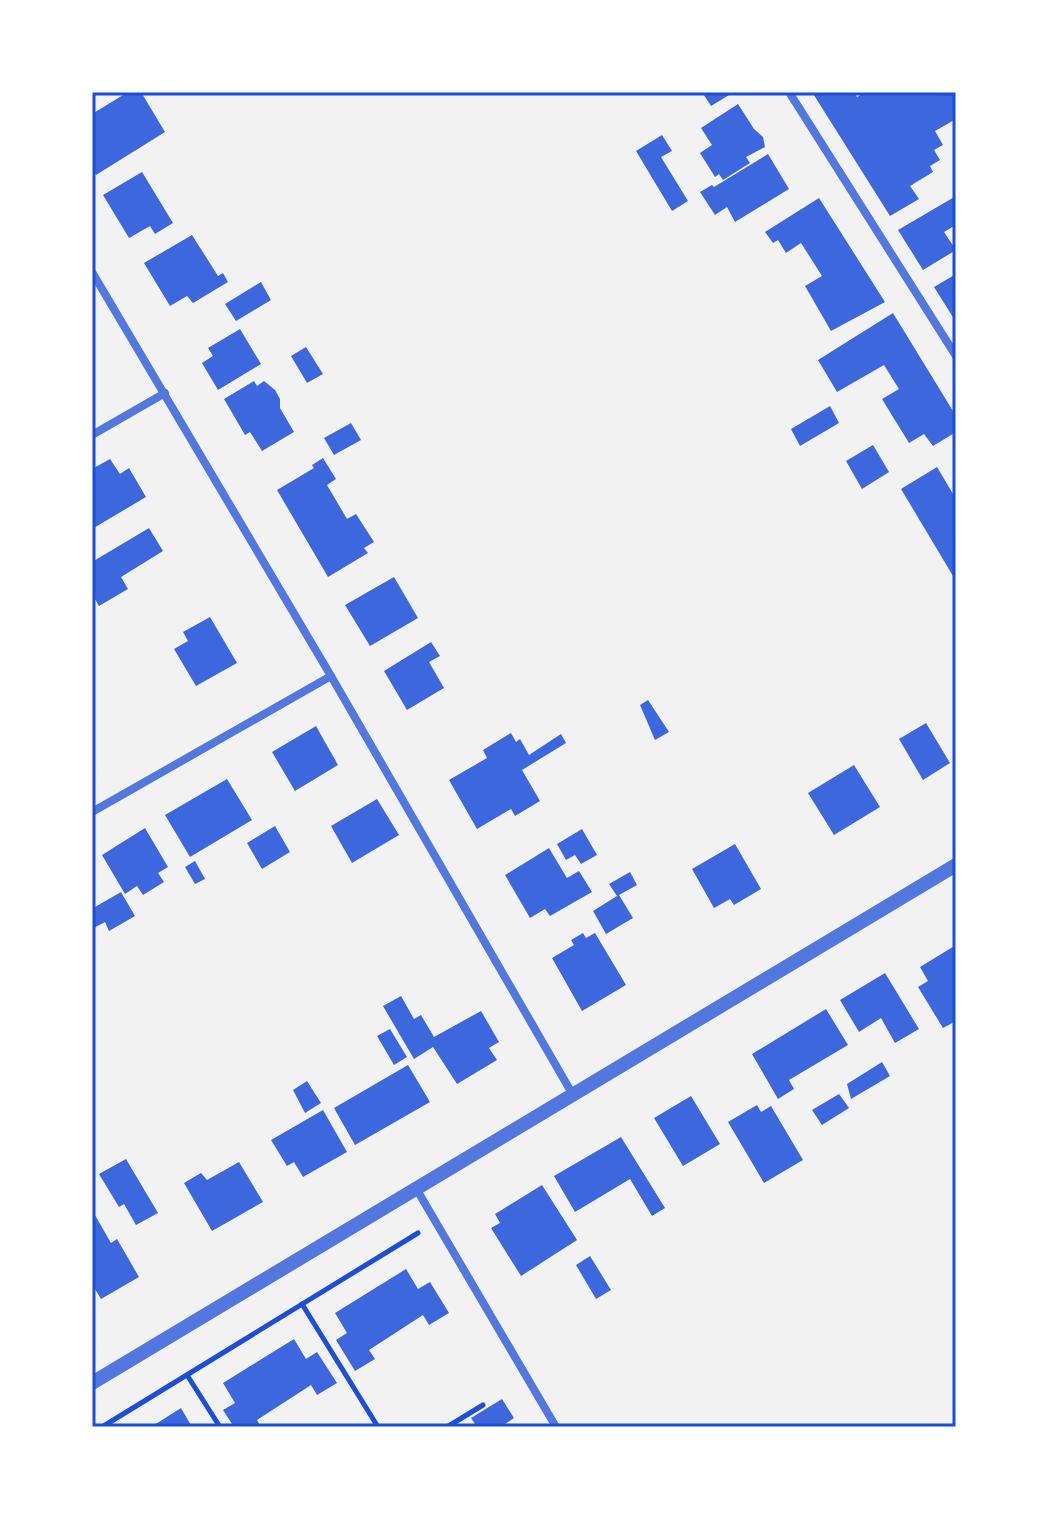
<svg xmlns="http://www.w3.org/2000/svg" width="1048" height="1519" font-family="Mulish,sans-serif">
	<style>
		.building { fill: #3d67dc }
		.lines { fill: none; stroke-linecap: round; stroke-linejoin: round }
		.path { stroke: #1d4ed8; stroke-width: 5 }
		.minor { stroke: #5277de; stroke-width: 8 }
		.tertiary { stroke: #5277de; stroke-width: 14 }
		.neatline { fill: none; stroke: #1d4ed8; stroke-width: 3 }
	</style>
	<rect width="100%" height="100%" fill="#f2f2f2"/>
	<g class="building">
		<path d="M128 92H141L165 132 96 175 92 168V114Z"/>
		<path d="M702 92H734L711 106Z"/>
		<path d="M812 92H853L857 97 866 92H956V119L935 131 943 145 934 150 940 160 930 166 933 172 910 186 919 199 890 216Z"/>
		<path d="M738 104 754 129 763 137 765 147 746 157 750 163 723 180 719 174 715 177 700 153 712 145 701 128Z"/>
		<path d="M662 135 672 151 661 157 688 201 672 211 636 151Z"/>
		<path d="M768 154 789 189 735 222 727 207 715 215 700 192 712 185 714 187Z"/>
		<path d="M142 172 173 223 155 234 150 226 129 238 103 195Z"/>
		<path d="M956 196V225L944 232 956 250 923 270 898 230Z"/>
		<path d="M819 198 885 302 831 331 805 286 822 276 801 243 786 253 778 240 773 243 765 232Z"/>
		<path d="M192 235 218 276 223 273 228 282 193 303 187 296 170 306 144 263Z"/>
		<path d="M956 274V322L934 287Z"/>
		<path d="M261 282 271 300 236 321 225 304Z"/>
		<path d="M893 313 956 416V432L933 446 924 434 909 443 882 399 899 389 884 365 837 392 818 360Z"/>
		<path d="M240 329 261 364 218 390 202 363 213 356 208 348Z"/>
		<path d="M306 347 323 374 307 383 291 356Z"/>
		<path d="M254 381 257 386 264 381 275 390 280 399V408L294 432 262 451 250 432 245 435 224 399Z"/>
		<path d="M830 406 839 423 800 446 791 429Z"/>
		<path d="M351 423 361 440 334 455 324 438Z"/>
		<path d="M873 445 889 472 862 489 846 461Z"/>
		<path d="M323 458 336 479 327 485 347 519 356 514 374 542 364 548 368 553 328 577 277 490 314 468 312 465Z"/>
		<path d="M110 459 120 474 129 468 146 497 92 529V469Z"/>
		<path d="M937 467 956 499V581L901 489Z"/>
		<path d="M149 528 163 551 121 577 128 589 99 606 92 594V562Z"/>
		<path d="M394 577 418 618 370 646 345 605Z"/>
		<path d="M210 617 237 663 196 686 174 649 188 641 183 632Z"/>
		<path d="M431 642 440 656 429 662 444 688 407 710 384 671Z"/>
		<path d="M648 700 669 732 655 740 640 705Z"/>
		<path d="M926 723 950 763 923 780 899 739Z"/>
		<path d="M316 726 338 765 295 791 272 752Z"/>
		<path d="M511 733 516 742 520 739 529 755 561 734 566 743 522 770 540 801 515 816 511 809 477 829 449 780 487 758 483 750Z"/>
		<path d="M854 765 880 807 834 835 808 793Z"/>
		<path d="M227 779 252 820 190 857 165 815Z"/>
		<path d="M377 799 399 835 352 863 331 826Z"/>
		<path d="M275 826 290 852 262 869 247 843Z"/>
		<path d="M145 828 168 867 158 873 164 882 143 895 137 886 125 894 102 855Z"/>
		<path d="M582 829 597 855 581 864 575 855 566 860 557 844Z"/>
		<path d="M735 844 761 889 734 905 730 899 714 908 692 869Z"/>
		<path d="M549 848 567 878 579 871 592 892 550 916 545 909 530 918 505 875Z"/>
		<path d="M195 861 205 879 195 884 185 867Z"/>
		<path d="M630 872 637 885 619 895 633 918 606 934 593 911 617 896 609 884Z"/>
		<path d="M121 892 135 916 109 931 105 922 92 929V903L95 907Z"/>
		<path d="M583 933 586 938 595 933 626 985 582 1011 552 958 574 945 571 940Z"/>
		<path d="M956 945V1021L943 1028 918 987 928 981 920 967Z"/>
		<path d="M885 973 919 1029 895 1043 881 1018 859 1032 840 1000Z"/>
		<path d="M401 996 414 1019 421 1015 434 1037 481 1011 499 1042 489 1048 497 1060 457 1084 433 1047 414 1059 383 1006Z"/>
		<path d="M826 1009 848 1045 789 1080 794 1089 778 1099 752 1054Z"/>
		<path d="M390 1029 407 1057 394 1065 377 1036Z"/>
		<path d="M882 1062 890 1076 851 1099 847 1084Z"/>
		<path d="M408 1065 430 1102 355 1145 334 1108Z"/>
		<path d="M307 1081 321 1103 305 1113 293 1090Z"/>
		<path d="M839 1094 849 1108 822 1125 812 1110Z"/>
		<path d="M691 1096 720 1144 683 1166 654 1118Z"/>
		<path d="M757 1105 761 1112 771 1106 803 1160 764 1183 728 1122Z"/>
		<path d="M323 1110 347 1152 303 1177 294 1162 287 1166 271 1140Z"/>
		<path d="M621 1137 665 1208 652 1216 630 1179 575 1212 554 1176Z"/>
		<path d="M126 1159 158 1213 136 1225 124 1204 119 1207 99 1174Z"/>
		<path d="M239 1162 263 1202 212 1231 184 1183 201 1173 207 1180Z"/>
		<path d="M542 1185 577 1240 521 1276 491 1228 500 1223 495 1214Z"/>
		<path d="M92 1210 111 1243 117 1239 139 1277 101 1299 92 1284Z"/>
		<path d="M590 1256 611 1290 596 1299 576 1265Z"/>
		<path d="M406 1269 418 1289 430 1282 449 1313 429 1325 423 1315 369 1350 375 1359 355 1371 336 1340 347 1333 335 1313Z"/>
		<path d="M294 1339 306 1359 317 1352 337 1383 317 1395 311 1385 257 1420 261 1427H234L223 1410 235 1403 223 1383Z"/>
		<path d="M502 1399 514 1418 505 1424 507 1427H477L471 1418Z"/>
		<path d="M181 1408 192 1427H151Z"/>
	</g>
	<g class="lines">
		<g class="path">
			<path d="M302 1304 378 1427"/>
			<path d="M187 1375 220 1427"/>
			<path d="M102 1427 418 1233"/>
			<path d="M447 1427 483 1405"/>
		</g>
		<g class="minor">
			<path d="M789 92 956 356"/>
			<path d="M92 272 331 676 573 1095"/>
			<path d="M92 435 165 393"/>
			<path d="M92 812 331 676"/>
			<path d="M417 1190 556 1427"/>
		</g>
		<path class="tertiary" d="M92 1383 956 865"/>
	</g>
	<rect width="1048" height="1519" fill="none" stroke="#ffffff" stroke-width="188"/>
	<rect x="94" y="94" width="860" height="1331" class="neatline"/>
</svg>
